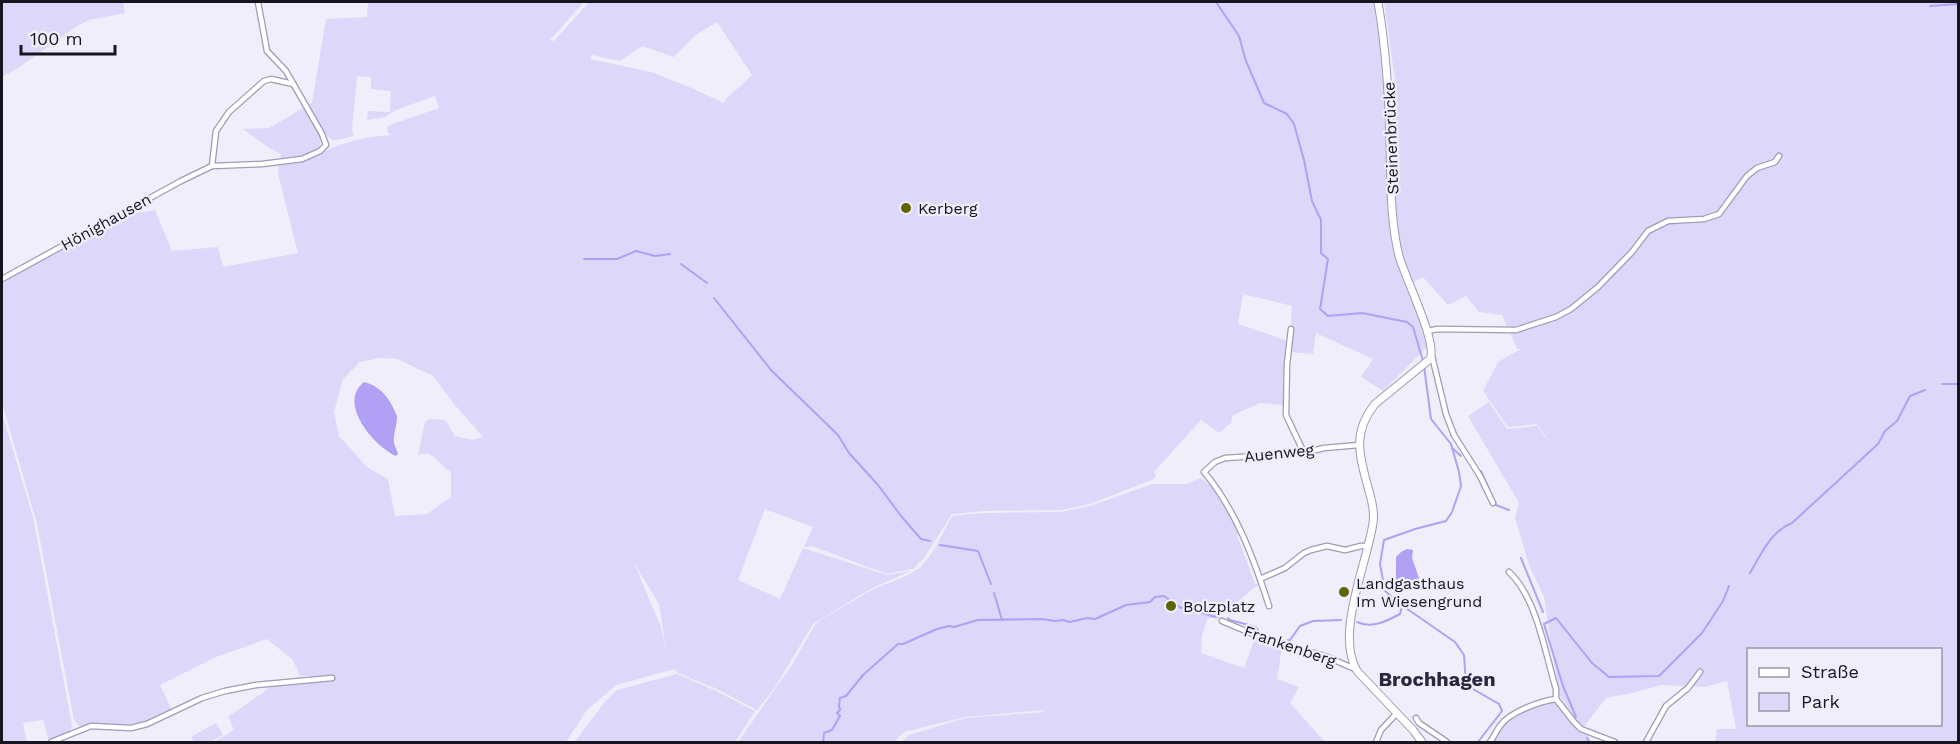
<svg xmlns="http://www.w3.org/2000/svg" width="1960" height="744" font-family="'Work Sans',sans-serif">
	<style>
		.green { fill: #ddd8f9; fill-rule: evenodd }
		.water { fill: #b1a0f4 }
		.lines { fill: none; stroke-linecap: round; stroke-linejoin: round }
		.stream { stroke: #b1a0f4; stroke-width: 2 }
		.minor-casing { stroke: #9f9bb8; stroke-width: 7 }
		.secondary-casing { stroke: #9f9bb8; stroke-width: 9 }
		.minor { stroke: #fff; stroke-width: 4.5 }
		.secondary { stroke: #fff; stroke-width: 7 }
		.poi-dot { fill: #5f6300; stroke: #f0eefb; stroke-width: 2 }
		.labels { text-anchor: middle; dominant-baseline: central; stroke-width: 4.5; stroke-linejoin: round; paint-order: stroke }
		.street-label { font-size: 16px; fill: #171520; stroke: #f0eefb }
		.poi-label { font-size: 16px; fill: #171520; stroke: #f0eefb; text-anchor: start }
		.quarter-label { font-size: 20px; font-weight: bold; fill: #2b263e; stroke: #f0eefb }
	</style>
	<rect width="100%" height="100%" fill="#f0eefb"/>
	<g class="green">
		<path d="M2 2H123L125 13 89 20 77 26 18 68 2 77Z"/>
		<path d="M368 2H584L550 40 554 41 589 2H1378L1395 222 1396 87 1384 2H1958V742H1715L1717 729H1736L1727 681 1704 687 1661 685 1632 693 1606 698 1584 727 1577 721 1559 695 1544 597 1529 565 1515 518 1519 503 1468 416 1489 402 1507 429 1537 426 1555 450 1537 424 1508 427 1483 391 1498 362 1521 349H1517L1502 315 1479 312 1466 296 1448 305 1423 277 1409 285 1428 331V346L1383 391 1361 377 1373 359 1316 333 1313 354 1289 352 1292 306 1243 294 1238 324 1288 341 1284 405 1260 403 1233 415 1231 423 1219 433 1201 420 1154 472 1156 476 1154 479 1090 504 1062 510 984 511 952 514 924 558 913 569 887 574 812 546 804 547 813 527 765 509 738 580 780 599 803 548 887 575 911 571 872 588 813 624 774 689 757 710 717 689 678 673 675 669 616 685 587 710 566 742H214L234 730 228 717 275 684 321 681 324 676H300L293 660 267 639 216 657 160 685 172 710 145 722 131 726 81 728 74 720 37 524 2 403V282L126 215 155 210 172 251 218 247 223 267 298 253 278 174 279 165C304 162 323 150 346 143 362 138 375 136 391 135L388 133 387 127 390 125 439 108 435 96 396 110 385 117 367 120 368 111 390 112 391 91 371 89V77L357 76 352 129 354 136C348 137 340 140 334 140 325 139 314 112 309 104L312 103 326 19 367 17ZM717 22 752 75 726 99 724 103 687 86 651 72 590 59 592 55 620 61 642 46 674 57 697 34ZM380 358 397 359 433 376 454 404 483 437 473 440 455 436 445 420 430 419 425 422 418 455 427 453C437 457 442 467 451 472V497L427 514 395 516 388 479 368 468 339 436 334 412 343 379 360 362ZM634 563 659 604 667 655 661 627ZM1748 650H1940V724H1748Z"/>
		<path d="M305 107 321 138 319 148 312 153 280 161 281 154 269 148 243 129 269 128Z"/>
		<path d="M2 413 33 517 72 726 69 733 49 741 43 720 23 723 27 742H2Z"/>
		<path d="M1200 478C1217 486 1231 516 1240 533L1237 535 1255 584H1259L1218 618H1208L1202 635 1201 653 1244 668 1255 638 1282 647 1277 679 1299 687 1290 703 1325 742H901L909 735 965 718 1045 712 1044 710 965 717 904 732 894 742H738L792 665 814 626 822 619 872 590 906 576 921 567 934 550 952 516 983 513 1061 512 1090 506 1152 484H1187Z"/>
		<path d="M677 674 716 691 755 711 735 742H667L664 740 662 742H575L603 704 617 690Z"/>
		<path d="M1550 702 1560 706 1578 731 1589 736 1591 742H1492C1508 715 1519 710 1550 702Z"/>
		<path d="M216 723 223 735 210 742H194L191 737Z"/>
	</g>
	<g class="water">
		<path d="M364 382C383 387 390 400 397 416 397 426 393 434 394 443 395 447 397 450 398 454L396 456C374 446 337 403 364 382Z"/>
		<path d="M1407 549 1413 550 1412 558 1419 578C1415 585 1411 588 1403 589L1396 581V557L1401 552Z"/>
	</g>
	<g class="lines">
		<g class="stream">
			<path d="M1216 2 1239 36 1246 61 1264 103 1287 114 1294 124 1304 160 1312 201 1321 220V253L1328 259 1320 309 1328 316 1362 313 1407 322 1413 327 1423 361"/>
			<path d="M1930 6 1958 4"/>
			<path d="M584 259H617L636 251 655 256 670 254"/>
			<path d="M681 264 707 283"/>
			<path d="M714 298 771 370 838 435 849 453 878 485 901 516 921 539 930 541"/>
			<path d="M1424 366 1431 419 1451 444 1459 472 1461 486 1452 512 1446 521 1415 529 1384 540 1380 564 1385 591 1403 606 1455 642 1464 655 1466 685 1499 704 1502 711 1478 742"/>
			<path d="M1942 384H1958"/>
			<path d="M1452 448 1461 456"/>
			<path d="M1481 471 1496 505 1509 510"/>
			<path d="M940 545 978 551 991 584"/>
			<path d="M1521 558 1543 612"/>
			<path d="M1750 573C1761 554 1771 531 1792 523L1878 444 1885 431 1897 421 1910 396 1925 390"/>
			<path d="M994 593 1002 620"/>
			<path d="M1228 618 1230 620 1256 627 1260 634 1272 639"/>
			<path d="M1357 622C1372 629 1387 621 1400 614L1402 606"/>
			<path d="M1280 642 1290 640 1300 626 1313 621 1341 620"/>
			<path d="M1576 717 1563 686 1544 624 1556 618 1592 663 1609 677 1659 676 1702 633 1723 601 1729 586"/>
			<path d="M1587 738 1589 742"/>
			<path d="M823 742 824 733 832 730 840 716 837 713 840 710 839 706 840 698 846 696 863 675 898 644H903L937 629 949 626 954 627 978 620 1042 619 1055 621 1063 620 1070 622 1087 618 1095 619 1126 605 1150 602 1155 597 1164 596 1181 608 1186 606 1193 612C1202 610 1208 617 1218 617"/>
		</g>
		<defs>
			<g id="minor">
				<path d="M212 166 216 131 229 112 264 81 271 79 293 84"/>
				<path d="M2 279 181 181 212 166 262 164 302 159 320 151 326 145 322 134 286 71 267 51 258 2"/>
				<path d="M1291 329 1287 364 1286 415 1304 453"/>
				<path d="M1428 331 1438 329 1516 330 1556 317 1571 309 1598 287 1632 252 1648 231 1668 221 1704 219 1719 214 1747 176 1757 168 1775 162 1779 156"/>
				<path d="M1432 356 1446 414 1454 435 1480 476 1493 503"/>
				<path d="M1509 572C1537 598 1545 653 1556 689V699"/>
				<path d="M1260 579 1285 568 1304 553 1311 550 1327 546 1345 550 1361 546H1368"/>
				<path d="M1269 606C1254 559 1236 510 1204 472L1215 462 1225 458 1304 453 1324 448 1359 445"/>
				<path d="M1222 621 1267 640 1325 656 1355 669"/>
				<path d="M1416 718 1419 723 1447 742"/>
				<path d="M51 742 91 726 131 728 147 724 202 698 225 691 256 685 332 678"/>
				<path d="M1376 742 1381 730 1397 713"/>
				<path d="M1490 742C1494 737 1496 731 1500 726 1509 712 1541 701 1556 699L1574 722 1581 729 1615 742"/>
				<path d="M1646 742 1666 706 1688 688 1700 672"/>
			</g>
			<path id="secondary" d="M1378 2C1386 49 1389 95 1390 142 1391 180 1390 220 1399 256 1405 278 1438 343 1430 359L1375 404C1351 434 1360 457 1369 491 1372 501 1375 512 1373 523 1367 564 1335 633 1357 671L1413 730 1422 742"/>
		</defs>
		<use href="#minor" class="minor-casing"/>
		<use href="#secondary" class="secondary-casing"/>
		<use href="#minor" class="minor"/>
		<use href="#secondary" class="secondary"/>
	</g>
	<g class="poi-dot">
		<circle cx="906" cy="208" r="6"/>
		<circle cx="1344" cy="592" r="6"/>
		<circle cx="1171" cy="606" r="6"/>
	</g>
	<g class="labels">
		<g class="street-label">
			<text transform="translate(1391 138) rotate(-92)">Steinenbrücke</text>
			<text transform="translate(106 222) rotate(-29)">Hönighausen</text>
			<text transform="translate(1279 453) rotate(-6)">Auenweg</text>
			<text transform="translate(1290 646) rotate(19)">Frankenberg</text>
		</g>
		<g class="poi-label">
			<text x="918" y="208">Kerberg</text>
			<text x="1356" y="583">Landgasthaus<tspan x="1356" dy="18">Im Wiesengrund</tspan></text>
			<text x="1183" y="606">Bolzplatz</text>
		</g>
		<g class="quarter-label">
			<text x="1437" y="679">Brochhagen</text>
		</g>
	</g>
	<rect width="1960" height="744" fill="none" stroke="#171520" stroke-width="6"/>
	<rect x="1747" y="648" width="195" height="78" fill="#f0eefb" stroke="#9997a3" stroke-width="1.5"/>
	<rect x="1759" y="668" width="30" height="9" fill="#ffffff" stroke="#9997a3" stroke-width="1.5"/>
	<text x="1801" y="678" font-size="18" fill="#171520">Straße</text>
	<rect x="1759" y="693" width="30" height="18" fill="#ddd8f9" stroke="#9997a3" stroke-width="1.5"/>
	<text x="1801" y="708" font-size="18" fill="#171520">Park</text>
	<path d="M21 45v9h94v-9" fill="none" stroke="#171520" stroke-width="3"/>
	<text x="30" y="45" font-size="18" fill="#171520" stroke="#f0eefb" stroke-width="4.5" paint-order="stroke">100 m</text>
</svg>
